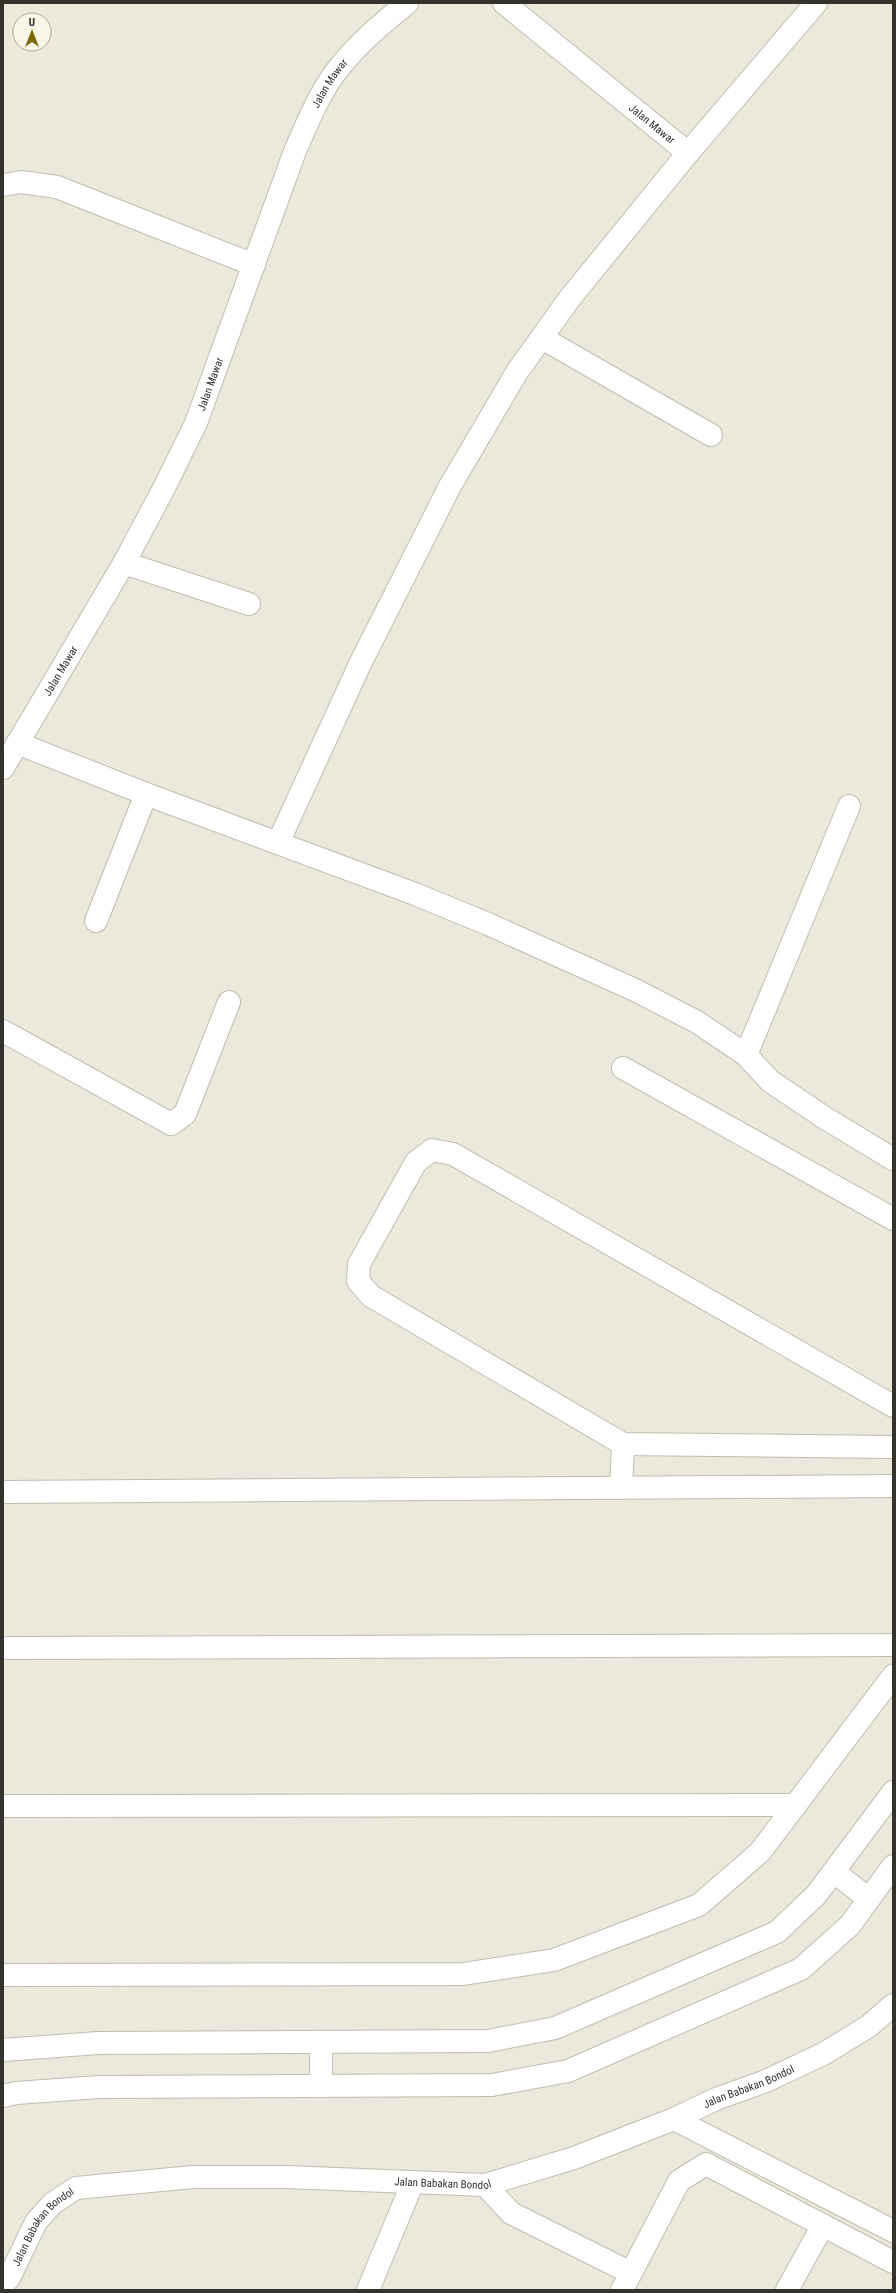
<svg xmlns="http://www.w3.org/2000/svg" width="896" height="2293" font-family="'Roboto Condensed',sans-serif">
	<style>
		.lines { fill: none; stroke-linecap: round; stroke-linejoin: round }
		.street-casing { stroke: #c0bdb0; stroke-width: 24 }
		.street { stroke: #fff; stroke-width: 22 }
		.labels { text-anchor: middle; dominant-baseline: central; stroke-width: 4; stroke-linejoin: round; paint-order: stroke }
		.street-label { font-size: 11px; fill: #34322d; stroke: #f9f6e8 }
	</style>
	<rect width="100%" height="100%" fill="#ece8db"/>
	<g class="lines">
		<defs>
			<g id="street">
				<path id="s1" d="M504 3 688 153"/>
				<path d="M3 185 21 182 57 187 254 265"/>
				<path d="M542 338 711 435"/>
				<path d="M124 563 249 604"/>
				<path d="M17 743 146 794 415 894 488 924 635 990 697 1022 746 1055 770 1081 825 1118 893 1159"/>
				<path id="s2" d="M3 768 124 563 163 490 196 423 295 151C307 124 319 93 338 69 358 43 383 23 407 3"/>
				<path d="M278 843 360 664 450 486 517 372 570 298 688 153 816 3"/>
				<path d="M96 921 146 794"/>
				<path d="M3 1031 171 1124 185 1114 229 1002"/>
				<path d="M746 1055 849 806"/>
				<path d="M623 1068 893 1219"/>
				<path d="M893 1406 453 1154 432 1150 416 1162 359 1264 358 1281 371 1296 623 1444 893 1447"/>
				<path d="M621 1488 623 1444"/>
				<path d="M3 1492 893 1486"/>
				<path d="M3 1648 893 1645"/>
				<path d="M3 1806 796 1805"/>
				<path d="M834 1872 869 1899"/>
				<path d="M3 1975 463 1974 554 1960 699 1905 760 1852 893 1676"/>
				<path d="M321 2042V2086"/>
				<path d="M3 2050 98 2043 488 2041 555 2028 777 1932 816 1895 893 1792"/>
				<path d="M3 2096 16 2093 99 2087 492 2085 568 2071 801 1969 850 1925 893 1866"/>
				<path d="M674 2119 893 2231"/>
				<path d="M485 2185 511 2213 631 2273"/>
				<path id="s3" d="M3 2284 9 2278 36 2222 53 2203 76 2188 193 2177H286L485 2185 574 2158 674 2119 716 2099 766 2081 823 2054 869 2026 893 2005"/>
				<path d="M368 2290 413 2182"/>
				<path d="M622 2290 679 2181 706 2164 893 2262"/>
				<path d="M787 2290 823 2225"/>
			</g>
		</defs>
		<use href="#street" class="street-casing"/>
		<use href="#street" class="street"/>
	</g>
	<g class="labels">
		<g class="street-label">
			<text stroke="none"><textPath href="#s2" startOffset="761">Jalan Mawar</textPath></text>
			<text stroke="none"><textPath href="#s1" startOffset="191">Jalan Mawar</textPath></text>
			<text stroke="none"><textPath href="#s2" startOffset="437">Jalan Mawar</textPath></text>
			<text stroke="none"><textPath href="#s2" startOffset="113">Jalan Mawar</textPath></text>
			<text stroke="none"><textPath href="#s3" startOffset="815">Jalan Babakan Bondol</textPath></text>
			<text stroke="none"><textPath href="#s3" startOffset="491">Jalan Babakan Bondol</textPath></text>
			<text stroke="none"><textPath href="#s3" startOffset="71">Jalan Babakan Bondol</textPath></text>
		</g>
	</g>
	<rect width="896" height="2293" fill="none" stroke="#34322d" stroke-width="8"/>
	<g transform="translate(32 32)"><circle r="19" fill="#f9f6e8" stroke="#aaa89d"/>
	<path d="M0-3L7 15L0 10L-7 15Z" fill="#7a6b04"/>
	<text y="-6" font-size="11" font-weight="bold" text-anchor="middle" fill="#34322d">U</text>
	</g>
</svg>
